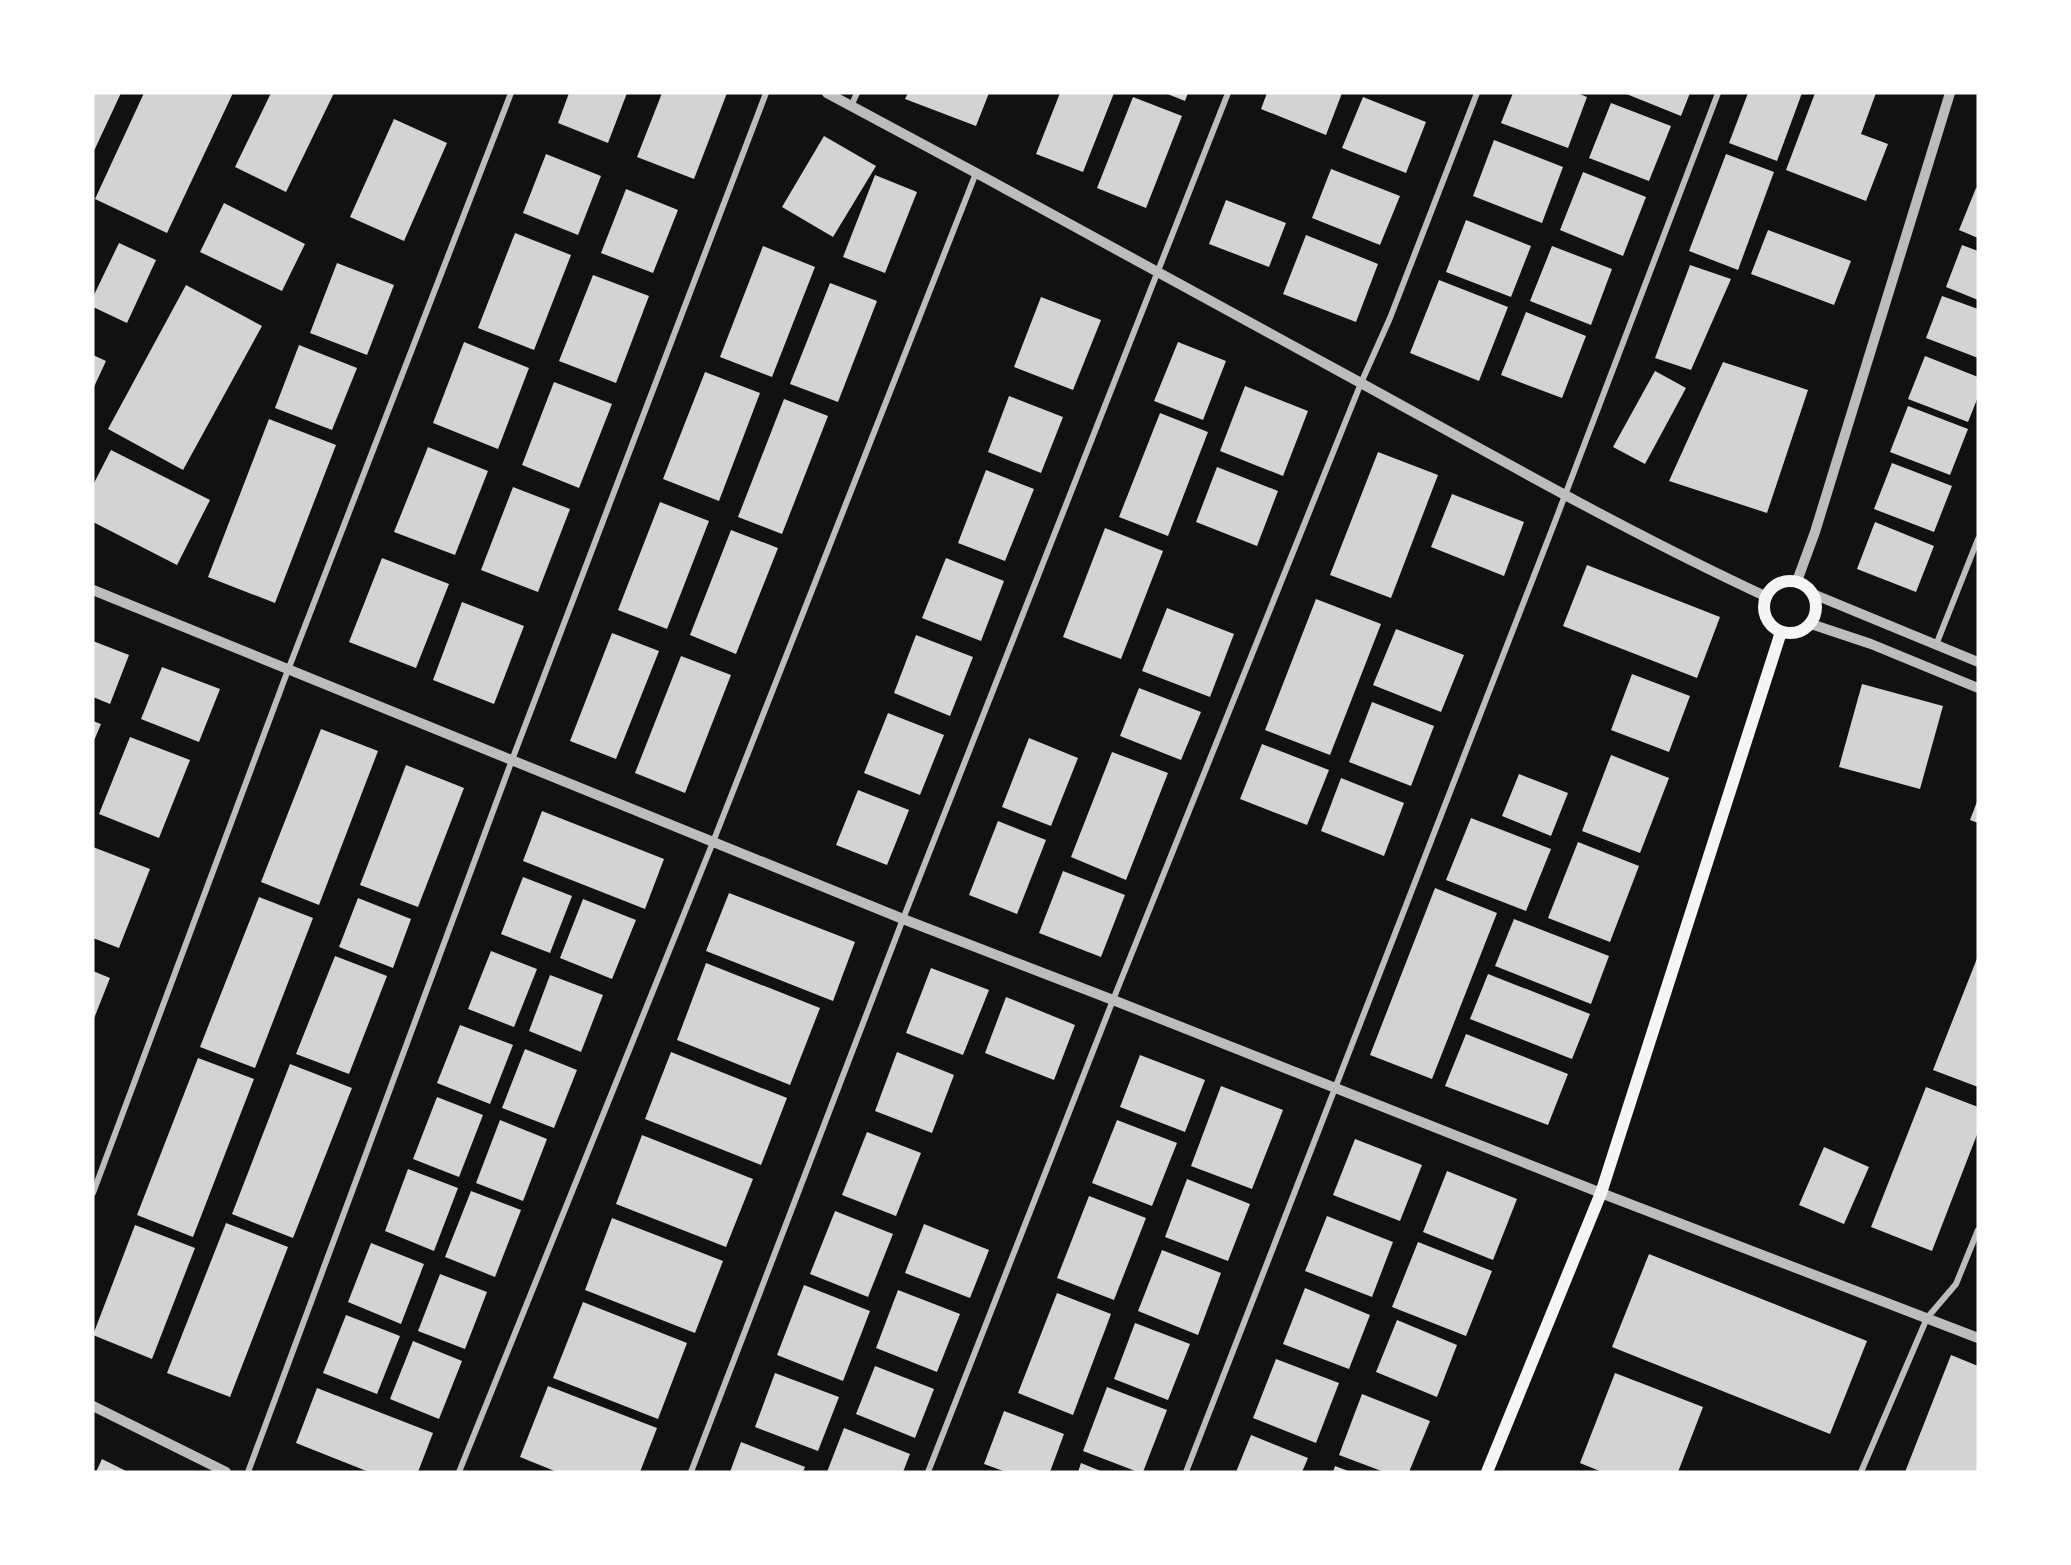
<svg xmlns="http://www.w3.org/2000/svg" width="2071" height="1565" font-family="'DM Sans',sans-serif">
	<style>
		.building { fill: #d3d3d3 }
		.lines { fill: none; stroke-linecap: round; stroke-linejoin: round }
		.minor { stroke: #bcbcbc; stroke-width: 6 }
		.tertiary { stroke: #bcbcbc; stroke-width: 10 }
		.secondary { stroke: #f5f5f5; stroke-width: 12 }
	</style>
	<rect width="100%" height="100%" fill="#111"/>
	<g class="building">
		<path d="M93 93H121L93 153Z"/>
		<path d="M144 93H233L167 233 95 199Z"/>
		<path d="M271 93H334L286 192 235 167Z"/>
		<path d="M569 93H627L608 143 558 123Z"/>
		<path d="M662 93H727L694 179 637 157Z"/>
		<path d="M908 93H989L976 126 905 99Z"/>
		<path d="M1060 93H1114L1083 172 1036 154Z"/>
		<path d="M1165 93H1188L1185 101Z"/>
		<path d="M1267 93H1342L1326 135 1261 109Z"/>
		<path d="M1513 93H1577L1587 97 1568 148 1501 123Z"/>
		<path d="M1624 93H1690L1681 116Z"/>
		<path d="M1748 93H1802L1777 161 1729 143Z"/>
		<path d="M1815 93H1876L1861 134 1888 144 1866 201 1786 170Z"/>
		<path d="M1133 97 1182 116 1146 208 1097 188Z"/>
		<path d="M1363 97 1426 122 1406 173 1342 148Z"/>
		<path d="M1611 103 1671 126 1649 181 1589 158Z"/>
		<path d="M394 119 447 143 404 241 350 217Z"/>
		<path d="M824 136 876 166 833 237 782 207Z"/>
		<path d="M1494 140 1563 167 1542 223 1473 196Z"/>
		<path d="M546 154 601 176 578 235 523 213Z"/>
		<path d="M1726 154 1774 172 1738 270 1689 251Z"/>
		<path d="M1331 169 1400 196 1380 245 1312 218Z"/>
		<path d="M1583 172 1646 197 1623 256 1560 230Z"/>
		<path d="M875 175 917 192 885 273 843 257Z"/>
		<path d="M1976 188 1978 189V238L1959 230Z"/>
		<path d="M626 189 678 210 653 273 601 253Z"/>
		<path d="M1226 200 1286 223 1269 267 1209 244Z"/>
		<path d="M224 203 305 244 282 291 200 252Z"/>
		<path d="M1466 220 1531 246 1511 297 1446 272Z"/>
		<path d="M1768 230 1851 261 1834 305 1751 274Z"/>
		<path d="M515 233 571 255 534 350 478 328Z"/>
		<path d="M1306 235 1378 264 1356 322 1283 294Z"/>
		<path d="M119 243 156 260 127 323 93 307V297Z"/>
		<path d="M1962 245 1978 251V300L1946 287Z"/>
		<path d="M763 246 815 267 772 377 720 357Z"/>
		<path d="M1552 246 1612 269 1591 325 1530 301Z"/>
		<path d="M337 263 394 285 367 355 310 333Z"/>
		<path d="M1690 265 1731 279 1691 370 1655 358Z"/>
		<path d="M593 275 649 296 616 383 559 361Z"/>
		<path d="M1439 280 1508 307 1479 381 1410 353Z"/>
		<path d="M830 283 877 301 838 402 790 384Z"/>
		<path d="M186 285 262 326 183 470 108 429Z"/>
		<path d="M1942 296 1978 309V358L1926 338Z"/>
		<path d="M1041 297 1101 320 1073 390 1014 367Z"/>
		<path d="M1526 312 1586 336 1562 398 1501 375Z"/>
		<path d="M464 342 529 368 498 449 433 423Z"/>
		<path d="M1178 342 1226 361 1203 420 1154 401Z"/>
		<path d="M299 345 357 368 332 430 275 408Z"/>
		<path d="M93 355 106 361 93 389Z"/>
		<path d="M1925 356 1978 377V397L1968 422 1908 399Z"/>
		<path d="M1723 362 1808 390 1767 513 1669 481Z"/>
		<path d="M1655 371 1686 388 1645 464 1613 447Z"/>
		<path d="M705 372 760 393 719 501 663 479Z"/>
		<path d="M554 382 612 404 579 488 522 465Z"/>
		<path d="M1245 386 1308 411 1283 476 1220 451Z"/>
		<path d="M1009 396 1063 417 1041 473 988 452Z"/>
		<path d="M784 399 828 416 782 534 738 517Z"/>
		<path d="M1908 406 1968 429 1950 475 1890 452Z"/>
		<path d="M1160 413 1208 432 1168 536 1119 517Z"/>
		<path d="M269 419 336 445 275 603 208 577Z"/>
		<path d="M428 447 488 471 455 555 394 532Z"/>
		<path d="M111 450 210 500 177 565 93 522V485Z"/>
		<path d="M1378 452 1438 475 1391 598 1330 575Z"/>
		<path d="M1892 463 1952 486 1934 532 1874 509Z"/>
		<path d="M1217 467 1278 491 1257 546 1196 522Z"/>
		<path d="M986 470 1034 489 1005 561 958 543Z"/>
		<path d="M513 487 570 509 538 592 481 570Z"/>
		<path d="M1452 494 1524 522 1504 576 1431 547Z"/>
		<path d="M660 502 709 521 667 629 618 610Z"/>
		<path d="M1875 522 1934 546 1916 592 1857 569Z"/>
		<path d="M1105 528 1163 551 1121 659 1063 637Z"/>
		<path d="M731 530 778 548 736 654 690 635Z"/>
		<path d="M382 558 449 584 416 668 349 642Z"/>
		<path d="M946 558 1004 581 981 641 922 618Z"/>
		<path d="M1587 565 1720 617 1697 678 1563 626Z"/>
		<path d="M1316 599 1381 624 1330 755 1265 730Z"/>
		<path d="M462 602 524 626 494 704 433 680Z"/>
		<path d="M1167 608 1234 634 1210 697 1142 671Z"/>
		<path d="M1396 629 1464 655 1441 712 1373 685Z"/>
		<path d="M612 633 659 651 616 759 570 741Z"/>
		<path d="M916 635 973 657 950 716 894 693Z"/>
		<path d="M93 641 129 655 110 704 93 697Z"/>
		<path d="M681 656 731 675 685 793 635 773Z"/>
		<path d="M162 667 220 689 199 742 141 719Z"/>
		<path d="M1632 674 1690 696 1669 752 1611 730Z"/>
		<path d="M1862 684 1943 706 1920 789 1839 767Z"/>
		<path d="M1139 688 1201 712 1181 760 1120 736Z"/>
		<path d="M1372 702 1434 726 1411 786 1349 762Z"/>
		<path d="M888 713 944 735 920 795 864 773Z"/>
		<path d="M93 721 101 724 93 743Z"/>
		<path d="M321 729 378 751 319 905 261 882Z"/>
		<path d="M130 737 190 760 159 838 99 814Z"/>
		<path d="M1029 738 1078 758 1051 826 1002 807Z"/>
		<path d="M1262 744 1329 770 1307 825 1240 799Z"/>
		<path d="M1112 752 1168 773 1126 880 1071 857Z"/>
		<path d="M1611 755 1669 778 1640 853 1582 831Z"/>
		<path d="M406 765 464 788 418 907 360 885Z"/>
		<path d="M1519 774 1568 793 1551 836 1502 816Z"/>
		<path d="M1341 778 1404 803 1384 856 1321 831Z"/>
		<path d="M858 790 909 810 887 865 836 845Z"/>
		<path d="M1978 799V823L1970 820Z"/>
		<path d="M542 811 664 859 645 909 523 861Z"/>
		<path d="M1471 818 1551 849 1526 911 1446 880Z"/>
		<path d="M998 821 1046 840 1017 914 969 895Z"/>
		<path d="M1578 842 1639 866 1610 942 1548 918Z"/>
		<path d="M93 847 150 869 119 948 93 938Z"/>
		<path d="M1063 871 1125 895 1101 957 1039 933Z"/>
		<path d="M523 877 572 896 550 953 501 934Z"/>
		<path d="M1435 888 1497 913 1432 1079 1370 1055Z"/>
		<path d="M729 893 855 942 833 1001 706 951Z"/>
		<path d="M259 897 313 918 255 1068 200 1047Z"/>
		<path d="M358 898 411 919 393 968 339 947Z"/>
		<path d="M583 899 636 920 612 979 560 958Z"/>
		<path d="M1514 919 1609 956 1591 1004 1495 966Z"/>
		<path d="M491 951 537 969 514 1027 468 1009Z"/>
		<path d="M335 956 387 976 349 1074 296 1054Z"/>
		<path d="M1978 956V1087L1933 1070Z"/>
		<path d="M706 963 820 1008 790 1085 677 1040Z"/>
		<path d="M931 968 989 990 963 1055 906 1033Z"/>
		<path d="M93 971 110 978 93 1021Z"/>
		<path d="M1488 974 1590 1014 1572 1059 1470 1019Z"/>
		<path d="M550 975 603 995 581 1052 529 1031Z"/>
		<path d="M1006 997 1075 1025 1054 1080 985 1053Z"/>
		<path d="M460 1025 513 1045 490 1104 437 1083Z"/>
		<path d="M1466 1034 1568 1074 1548 1125 1445 1086Z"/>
		<path d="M525 1049 577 1070 554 1128 502 1108Z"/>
		<path d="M671 1052 787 1098 761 1165 645 1119Z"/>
		<path d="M897 1052 954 1075 932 1133 875 1111Z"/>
		<path d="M1140 1055 1205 1080 1185 1132 1120 1107Z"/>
		<path d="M198 1058 254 1079 193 1237 137 1215Z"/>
		<path d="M290 1064 352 1088 293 1238 232 1214Z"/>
		<path d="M1221 1086 1283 1110 1252 1189 1191 1166Z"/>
		<path d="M1926 1087 1978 1107V1132L1932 1251 1871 1227Z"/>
		<path d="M437 1097 483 1115 459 1177 413 1159Z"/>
		<path d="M500 1120 547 1139 523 1201 476 1183Z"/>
		<path d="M1117 1120 1177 1143 1152 1206 1092 1183Z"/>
		<path d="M867 1132 921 1153 896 1216 842 1195Z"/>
		<path d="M642 1135 753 1179 726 1247 616 1204Z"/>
		<path d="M1355 1139 1422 1165 1400 1221 1333 1195Z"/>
		<path d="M1824 1147 1869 1167 1844 1224 1799 1205Z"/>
		<path d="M408 1169 458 1188 434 1251 385 1231Z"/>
		<path d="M1447 1171 1517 1199 1493 1260 1423 1232Z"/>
		<path d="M1187 1179 1250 1204 1228 1261 1165 1237Z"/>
		<path d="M471 1191 521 1210 495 1277 445 1257Z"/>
		<path d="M1089 1196 1146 1218 1114 1300 1057 1278Z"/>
		<path d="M835 1211 893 1234 868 1297 810 1274Z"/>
		<path d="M1327 1216 1393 1242 1372 1297 1305 1271Z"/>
		<path d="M612 1218 723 1261 695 1333 585 1290Z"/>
		<path d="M226 1223 288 1247 230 1397 167 1373Z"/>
		<path d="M924 1224 989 1250 970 1298 905 1273Z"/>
		<path d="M135 1225 195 1248 152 1359 93 1335Z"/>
		<path d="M1418 1242 1492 1271 1466 1336 1392 1307Z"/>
		<path d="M371 1243 424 1264 401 1324 348 1302Z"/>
		<path d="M1162 1250 1221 1273 1198 1335 1138 1311Z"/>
		<path d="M1649 1254 1867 1341 1830 1434 1612 1347Z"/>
		<path d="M440 1274 487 1292 465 1349 418 1331Z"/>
		<path d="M804 1285 870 1311 843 1381 777 1355Z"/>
		<path d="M1305 1288 1370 1315 1349 1369 1283 1344Z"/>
		<path d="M898 1290 960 1314 937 1372 876 1348Z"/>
		<path d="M1057 1293 1111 1314 1073 1415 1018 1393Z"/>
		<path d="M583 1302 687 1343 658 1419 553 1378Z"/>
		<path d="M346 1315 400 1336 377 1394 323 1373Z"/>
		<path d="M1397 1320 1457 1345 1437 1397 1376 1372Z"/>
		<path d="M1135 1323 1190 1344 1168 1400 1114 1379Z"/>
		<path d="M413 1341 462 1361 439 1419 390 1399Z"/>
		<path d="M1951 1355 1978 1366V1472H1905Z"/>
		<path d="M1276 1359 1339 1383 1316 1443 1253 1418Z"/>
		<path d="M875 1366 934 1389 915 1438 856 1414Z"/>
		<path d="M775 1373 839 1397 818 1451 755 1427Z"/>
		<path d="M1615 1373 1703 1407 1678 1472H1602L1580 1463Z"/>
		<path d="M548 1386 657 1428 640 1472H557L520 1457Z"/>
		<path d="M1107 1387 1167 1410 1143 1472H1138L1083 1451Z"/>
		<path d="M317 1388 433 1433 418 1472H369L296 1443Z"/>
		<path d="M1362 1394 1430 1421 1409 1472H1384L1339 1455Z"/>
		<path d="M1004 1411 1064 1434 1050 1472H1006L984 1464Z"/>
		<path d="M844 1428 910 1454 903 1472H827Z"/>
		<path d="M1251 1435 1308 1458 1302 1472H1236Z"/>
		<path d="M741 1442 805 1467 803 1472H730Z"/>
		<path d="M102 1459 128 1472H96Z"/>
		<path d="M1081 1463 1103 1472H1078Z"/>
		<path d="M1335 1466 1351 1472H1333Z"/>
	</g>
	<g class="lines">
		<g class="minor">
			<path d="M851 106 857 93"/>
			<path d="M1936 645 1978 539"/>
			<path d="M93 1193 288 670 511 93"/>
			<path d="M248 1472 512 760 766 93"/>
			<path d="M459 1472 713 842 976 173"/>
			<path d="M691 1472 903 919 1228 93"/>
			<path d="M928 1472 1113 1000 1361 383 1390 318 1477 93"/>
			<path d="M1186 1472 1556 519 1718 93"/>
			<path d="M1861 1472 1927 1318 1956 1284 1978 1230"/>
		</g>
		<g class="tertiary">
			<path d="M827 93C1005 188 1182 284 1359 382 1494 456 1627 532 1767 597"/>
			<path d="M1797 581 1815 532 1950 93"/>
			<path d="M93 590 903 919 1113 1000 1601 1193 1978 1338"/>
			<path d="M1813 594 1978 662"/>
			<path d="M1811 624 1871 644 1978 688"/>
			<path d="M93 1406 226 1472"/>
		</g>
		<g class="secondary">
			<circle cx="1790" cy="607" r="26"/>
			<path d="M1487 1472 1601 1193 1781 632"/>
		</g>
	</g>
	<rect width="2071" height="1565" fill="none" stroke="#ffffff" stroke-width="189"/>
</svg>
